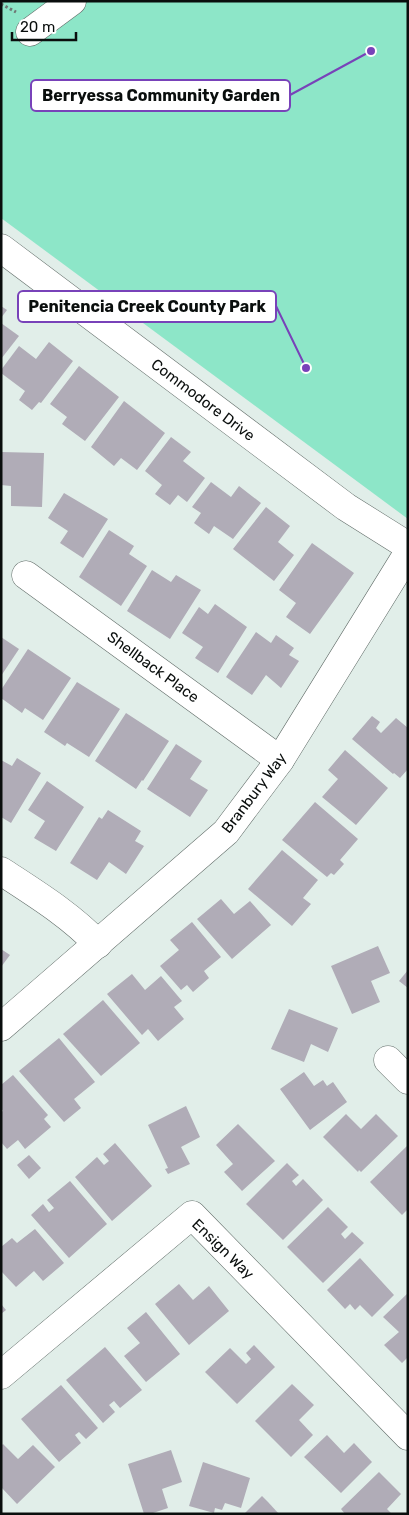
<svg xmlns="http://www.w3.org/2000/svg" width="409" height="1515" font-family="Rubik,sans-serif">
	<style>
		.green { fill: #8de6c8 }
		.building { fill: #b0acb7 }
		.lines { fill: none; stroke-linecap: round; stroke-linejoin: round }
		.minor-casing { stroke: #626d69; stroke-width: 29 }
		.path { stroke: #6e7673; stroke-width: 3; stroke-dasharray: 2.5 2.5; stroke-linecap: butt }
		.minor { stroke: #fff; stroke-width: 28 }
		.labels { text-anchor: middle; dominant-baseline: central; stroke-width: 4; stroke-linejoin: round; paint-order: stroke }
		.street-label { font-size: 15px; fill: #0a0e0d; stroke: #fff }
		.leader { fill: none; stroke: #7842b9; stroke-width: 2 }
		.callout-dot { fill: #7842b9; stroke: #fff; stroke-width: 2 }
		.callout { fill: #fff; stroke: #7842b9; stroke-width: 2 }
		.callout-label { font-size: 16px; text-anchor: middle; font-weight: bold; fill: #0a0e0d }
	</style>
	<rect width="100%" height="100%" fill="#e1eee9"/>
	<path class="green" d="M1 1H408V519L1 218Z"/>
	<g class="building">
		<path d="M1 306 7 310 1 318Z"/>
		<path d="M1 323 19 336 1 359Z"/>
		<path d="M49 342 73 361 41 403 39 402 32 410 19 400 25 391 1 373V370L19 346 36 359Z"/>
		<path d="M79 366 119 397 85 441 62 424 67 417 50 404Z"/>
		<path d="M124 401 165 433 137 470 121 458 114 466 91 447Z"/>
		<path d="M171 437 191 452 183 461 205 478 187 502 178 495 170 505 155 494 162 485 145 471Z"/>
		<path d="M1 452 44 453 42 507 11 506V486L1 485Z"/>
		<path d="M211 482 231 497 239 486 261 503 233 539 214 526 209 534 194 523 201 513 192 507Z"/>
		<path d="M64 493 108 519 83 558 60 543 68 531 48 518Z"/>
		<path d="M266 507 290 526 278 542 294 555 274 581 233 549Z"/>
		<path d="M109 530 134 546 129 554 147 566 121 606 79 577Z"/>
		<path d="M312 543 354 573 310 634 286 617 296 603 279 590Z"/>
		<path d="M152 570 171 582 176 575 201 590 170 639 127 611Z"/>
		<path d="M215 604 247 627 218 673 195 658 203 647 182 633 199 607 208 614Z"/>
		<path d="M256 632 271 643 276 635 294 648 289 655 299 661 281 688 266 675 252 695 226 677Z"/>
		<path d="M1 637 19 649 1 676Z"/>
		<path d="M28 649 71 678 43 720 25 708 22 713 1 698V690Z"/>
		<path d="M77 682 120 709 89 757 67 743 65 746 44 732Z"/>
		<path d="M126 713 169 741 143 781 142 780 136 789 95 761Z"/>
		<path d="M372 716 380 722 376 728 381 733 396 718 408 728V769L400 778 394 773 393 774 352 739Z"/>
		<path d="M176 744 202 761 190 779 208 790 190 817 147 789Z"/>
		<path d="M345 750 388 788 356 825 322 797 338 779 328 770Z"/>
		<path d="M17 758 41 773 11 823 1 817V760L12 766Z"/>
		<path d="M47 781 84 807 56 851 34 838 45 821 28 810Z"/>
		<path d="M315 802 358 839 340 860 344 864 334 875 331 873 327 877 282 840Z"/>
		<path d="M108 810 141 831 135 841 144 846 126 874 109 862 97 880 70 863 99 817 102 819Z"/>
		<path d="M282 850 318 880 303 898 311 904 292 926 248 889Z"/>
		<path d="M221 899 234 914 250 901 271 925 232 959 197 919Z"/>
		<path d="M192 922 221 957 204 971 209 978 193 992 187 985 181 990 160 966 179 950 170 940Z"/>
		<path d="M378 946 390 973 371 981 380 1002 352 1014 331 966Z"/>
		<path d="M1 949 10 955 1 967Z"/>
		<path d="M408 970V988L399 981Z"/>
		<path d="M132 974 145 990 161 976 182 1001 174 1007 184 1019 158 1041 148 1029 142 1035 107 994Z"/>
		<path d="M103 1000 140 1043 101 1076 63 1034Z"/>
		<path d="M289 1009 338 1028 328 1052 311 1044 304 1062 271 1049Z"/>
		<path d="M59 1038 95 1082 74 1099 81 1108 64 1122 19 1071Z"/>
		<path d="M304 1072 314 1086 323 1080 327 1086 333 1082 347 1102 310 1130 280 1089Z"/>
		<path d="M13 1075 48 1115 44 1119 51 1127 25 1149 18 1140 7 1149 1 1142V1112L3 1111 1 1108V1085Z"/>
		<path d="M186 1106 200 1137 181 1147 190 1164 168 1174 165 1169 168 1168 148 1125Z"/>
		<path d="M346 1114 361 1129 376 1114 398 1136 361 1172 359 1170 358 1172 323 1137Z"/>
		<path d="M238 1124 275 1161 242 1191 224 1172 233 1164 216 1145Z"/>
		<path d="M115 1143 152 1186 112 1221 75 1177 97 1157 104 1165 109 1161 103 1154Z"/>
		<path d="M408 1145V1209L402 1215 370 1182Z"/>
		<path d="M29 1155 41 1168 29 1179 17 1165Z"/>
		<path d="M287 1163 299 1175 292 1181 296 1186 303 1179 323 1200 283 1240 246 1204Z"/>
		<path d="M70 1181 107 1224 69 1258 31 1215 43 1204 49 1212 54 1208 47 1200Z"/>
		<path d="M328 1207 348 1227 341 1234 345 1239 352 1232 364 1243 323 1283 287 1247Z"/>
		<path d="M35 1229 64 1263 43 1281 34 1271 16 1287 1 1271V1247L12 1238 17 1243Z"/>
		<path d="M360 1258 394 1295 372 1317 360 1305 355 1310 350 1304 345 1309 327 1290Z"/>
		<path d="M179 1284 193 1300 209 1286 229 1311 189 1345 155 1304Z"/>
		<path d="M408 1293V1357L402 1363 384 1345 399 1332 383 1317Z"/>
		<path d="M1 1304 6 1310 1 1314Z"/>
		<path d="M146 1312 180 1354 146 1382 124 1356 140 1343 127 1328Z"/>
		<path d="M254 1345 275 1367 237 1404 205 1372 230 1348 246 1364 251 1359 246 1353Z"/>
		<path d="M105 1347 142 1390 120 1408 114 1401 109 1405 115 1412 103 1423 66 1380Z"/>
		<path d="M292 1384 314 1405 299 1420 313 1435 291 1457 255 1421Z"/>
		<path d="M61 1385 98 1428 86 1439 79 1432 75 1435 81 1443 59 1462 21 1419Z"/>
		<path d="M327 1435 344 1453 354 1443 372 1462 341 1493 304 1457Z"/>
		<path d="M3 1444 18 1459 33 1445 55 1467 17 1504 1 1487V1446Z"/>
		<path d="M171 1450 182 1482 162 1489 168 1508 150 1514H144L128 1464Z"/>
		<path d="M203 1462 250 1478 241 1508 225 1503 222 1510 215 1508 214 1513 189 1506Z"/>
		<path d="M379 1472 401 1494 387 1509 392 1514H345L341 1509Z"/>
		<path d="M262 1496 268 1502 279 1514H244Z"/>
	</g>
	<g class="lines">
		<defs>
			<g id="minor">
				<path d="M30 32 72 1"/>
				<path d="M1 248 346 507 408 546"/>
				<path d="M26 575 280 760"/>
				<path d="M1 871C36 894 69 914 98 944"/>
				<path d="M1 1027 226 832 280 760 408 553"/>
				<path d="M388 1060 408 1080"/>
				<path d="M1 1375 192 1215 408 1436"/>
			</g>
		</defs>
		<use href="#minor" class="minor-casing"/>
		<path class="path" d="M1 4 16 12"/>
		<use href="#minor" class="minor"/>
	</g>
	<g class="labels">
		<g class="street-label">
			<text transform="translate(203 400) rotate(37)">Commodore Drive</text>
			<text transform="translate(153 667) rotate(36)">Shellback Place</text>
			<text transform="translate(254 793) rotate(-53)">Branbury Way</text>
			<text transform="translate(223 1249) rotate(44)">Ensign Way</text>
		</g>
	</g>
	<path class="leader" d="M371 51L290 95M306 368L276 306"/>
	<g class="callout-dot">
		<circle cx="371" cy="51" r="5"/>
		<circle cx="306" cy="368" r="5"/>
	</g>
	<g class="callout">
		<rect x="31" y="80" width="259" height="31" rx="5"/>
		<rect x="18" y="291" width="258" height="31" rx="5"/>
	</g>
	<g class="callout-label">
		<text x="161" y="101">Berryessa Community Garden</text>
		<text x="147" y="312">Penitencia Creek County Park</text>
	</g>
	<rect width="409" height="1515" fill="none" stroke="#0a0e0d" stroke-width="5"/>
	<path d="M12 32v8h64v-8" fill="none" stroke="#0a0e0d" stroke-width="2.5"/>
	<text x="20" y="32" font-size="15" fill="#0a0e0d" stroke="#ffffff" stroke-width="4" paint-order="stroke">20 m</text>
</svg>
